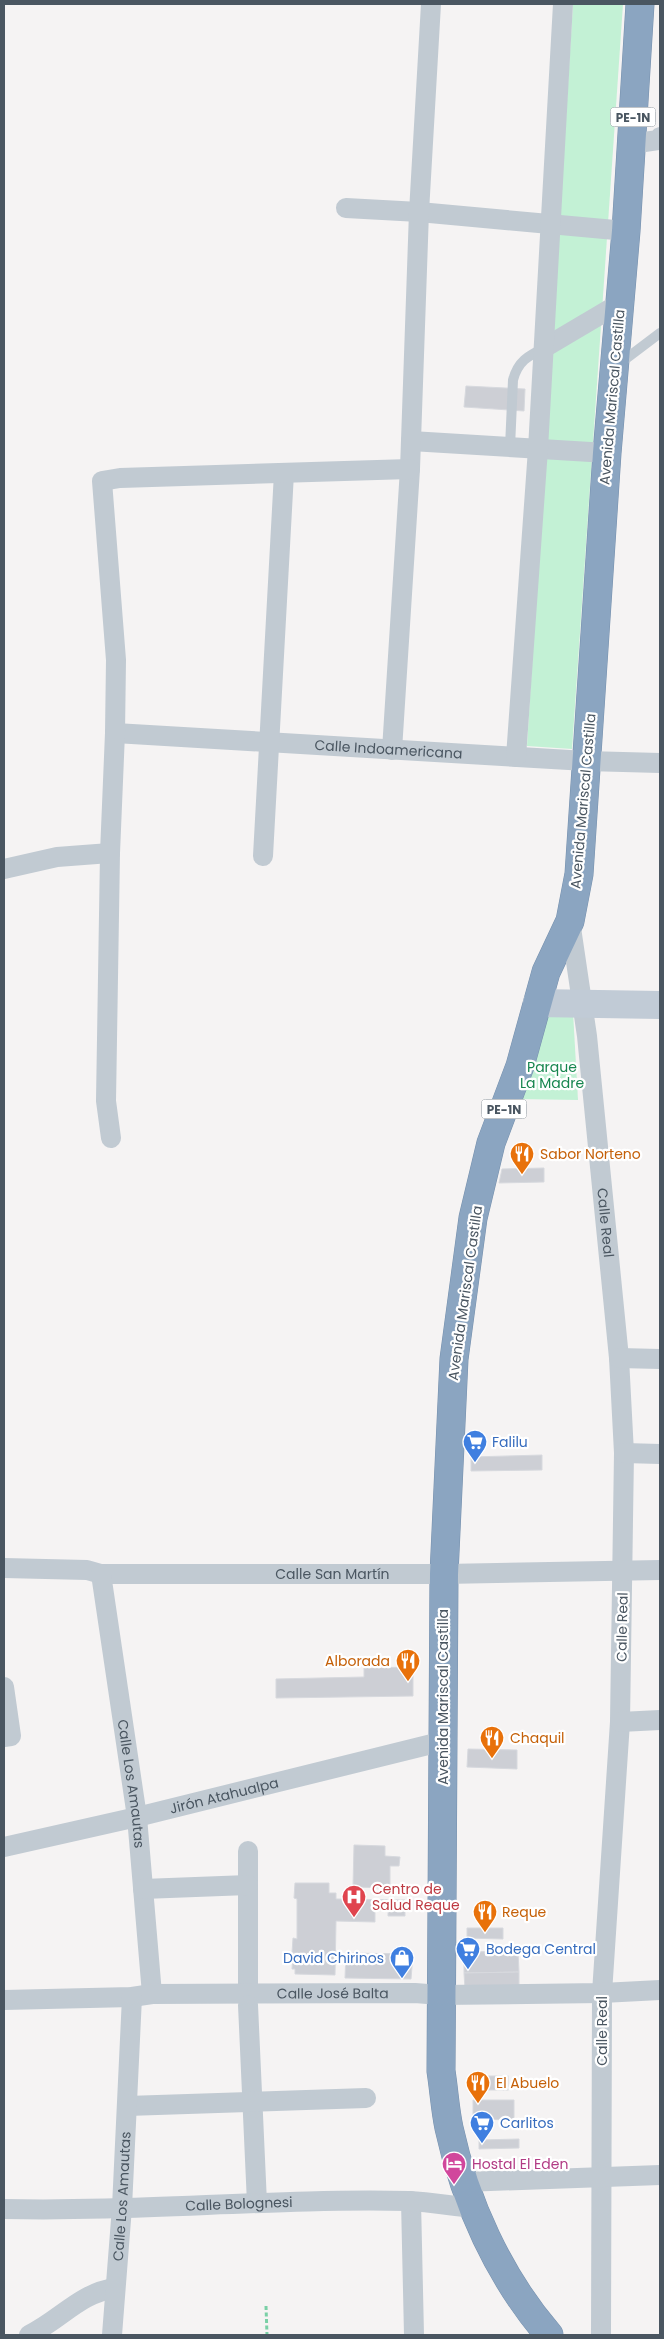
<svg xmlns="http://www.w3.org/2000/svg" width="664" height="2339" font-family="Poppins,sans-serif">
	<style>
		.green { fill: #c3f1d5 }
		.building { fill: #cdcfd5; stroke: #d7d9de }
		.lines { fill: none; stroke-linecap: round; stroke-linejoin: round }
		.highway-casing { stroke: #7690ad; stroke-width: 29 }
		.path { stroke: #7ad0a6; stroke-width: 3; stroke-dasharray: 4 2.5; stroke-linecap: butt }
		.lane { stroke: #c1cad2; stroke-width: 10 }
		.street { stroke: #c1cad2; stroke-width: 20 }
		.secondary { stroke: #c1cbd6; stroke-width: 28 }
		.highway { stroke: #8ba5c1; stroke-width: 28 }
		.labels { text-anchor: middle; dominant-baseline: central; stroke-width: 4.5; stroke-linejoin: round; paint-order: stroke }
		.shield { fill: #fff; stroke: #808990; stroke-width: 1 }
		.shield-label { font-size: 12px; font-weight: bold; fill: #4a5661 }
		.street-label { font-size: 14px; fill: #4a5661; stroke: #fff }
		.park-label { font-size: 14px; fill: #17864f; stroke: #fff }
		.food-label { font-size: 14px; fill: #c56008; stroke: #fff; text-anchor: start }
		.shop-label { font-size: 14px; fill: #366cbe; stroke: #fff; text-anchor: start }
		.health-label { font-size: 14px; fill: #be3a42; stroke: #fff; text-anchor: start }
		.hotel-label { font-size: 14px; fill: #b23c85; stroke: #fff; text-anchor: start }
	</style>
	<rect width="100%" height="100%" fill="#f5f3f3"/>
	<g class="green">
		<path d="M573 4H623L572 749 527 746Z"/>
		<path d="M549 1009 573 1012 578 1100 518 1099Z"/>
	</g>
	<g class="building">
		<path d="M466 386 525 389 524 411 464 407Z"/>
		<path d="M544 1168V1182L499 1183 502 1169Z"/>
		<path d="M542 1455V1470L471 1471V1457Z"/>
		<path d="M413 1667V1696L276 1698V1679L364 1677V1668Z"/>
		<path d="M468 1749 517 1750V1769L467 1767Z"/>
		<path d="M354 1845 385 1846V1856L400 1857 399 1866H390V1888L353 1887Z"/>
		<path d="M295 1883H329V1893H336V1899L405 1900V1916H388V1910H375V1922L336 1921 335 1975 295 1974V1969H292L293 1954 296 1953H292L293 1938 297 1939V1899L294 1898Z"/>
		<path d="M467 1928H503V1939L467 1938Z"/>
		<path d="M518 1951 519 1972 464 1973V1952Z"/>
		<path d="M346 1953 413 1954 411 1979 345 1978Z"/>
		<path d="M519 1972V1988L465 1989 464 1973Z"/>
		<rect x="473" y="2076" width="35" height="14"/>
		<path d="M473 2100H514V2120L473 2119Z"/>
		<path d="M519 2139V2148L479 2149V2140Z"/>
	</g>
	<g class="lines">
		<defs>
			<path id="highway" d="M549 2335C499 2277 465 2202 449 2128 445 2109 444 2090 441 2071L444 1574 454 1359 473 1218 491 1143 520 1066 546 972 570 921 579 874 607 453 626 231 640 4"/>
		</defs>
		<use href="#highway" class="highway-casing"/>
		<path class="path" d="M266 2306 267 2335"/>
		<g class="lane">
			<path d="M619 364 660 333"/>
			<path d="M510 447 513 380C518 361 528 356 544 348"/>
		</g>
		<g class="street">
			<path d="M631 144 658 140 660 137"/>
			<path d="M346 208 419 212 626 231"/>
			<path d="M544 348 620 303"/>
			<path d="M411 441 607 453"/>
			<path id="s1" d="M115 733 586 761 660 763"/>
			<path d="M392 750 410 469 419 212 431 4"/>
			<path d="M516 757 538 449 563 4"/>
			<path d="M263 856 284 473"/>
			<path d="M4 869 57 857 110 853"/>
			<path id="s2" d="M570 921 587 1036 619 1358 624 1453 620 1722 602 1993 601 2335"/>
			<path d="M111 1138 106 1101 110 853 115 733 116 660 102 481 120 478 410 469"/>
			<path d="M619 1358 660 1359"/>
			<path d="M624 1453 660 1454"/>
			<path id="s3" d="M4 1568 87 1570 101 1574H444L660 1570"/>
			<path id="s4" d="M101 1574 137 1817 152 1994"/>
			<path d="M4 1687 11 1736 4 1737"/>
			<path d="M620 1722 660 1720"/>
			<path id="s5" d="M4 1847 137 1817 444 1741"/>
			<path d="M248 1851V1994"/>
			<path d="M143 1889 248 1885"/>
			<path id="s6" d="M4 2000 132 1997 152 1994 415 1993 440 1995 602 1993 660 1990"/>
			<path d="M248 2005 257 2203"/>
			<path d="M127 2106 366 2098"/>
			<path d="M464 2182 660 2175"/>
			<path d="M411 2201 414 2335"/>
			<path id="s7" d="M4 2209C139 2212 274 2198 409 2201 430 2202 452 2206 473 2208"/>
			<path d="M29 2335C60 2320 80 2293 115 2288"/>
			<path id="s8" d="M112 2335 122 2207 132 1997"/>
		</g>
		<path class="secondary" d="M537 1003 660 1005"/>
		<use href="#highway" class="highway"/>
	</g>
	<defs>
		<symbol id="restaurant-pin" viewBox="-11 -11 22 30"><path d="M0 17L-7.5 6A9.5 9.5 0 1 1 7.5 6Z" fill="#e8710a" stroke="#fff"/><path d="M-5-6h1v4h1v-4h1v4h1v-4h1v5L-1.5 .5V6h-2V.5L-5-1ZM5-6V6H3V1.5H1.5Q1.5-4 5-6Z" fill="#fff"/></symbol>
		<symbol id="supermarket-pin" viewBox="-11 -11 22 30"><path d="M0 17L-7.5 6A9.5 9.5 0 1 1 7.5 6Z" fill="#3f7fe0" stroke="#fff"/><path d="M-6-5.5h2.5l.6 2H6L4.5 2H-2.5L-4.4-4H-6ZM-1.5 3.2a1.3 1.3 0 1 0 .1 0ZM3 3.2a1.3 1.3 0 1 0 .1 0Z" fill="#fff"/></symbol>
		<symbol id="hospital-pin" viewBox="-11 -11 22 30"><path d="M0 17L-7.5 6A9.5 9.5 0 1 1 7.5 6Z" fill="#e0444e" stroke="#fff"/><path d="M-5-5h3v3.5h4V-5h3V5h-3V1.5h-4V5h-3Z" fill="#fff"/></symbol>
		<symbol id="shop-pin" viewBox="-11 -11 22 30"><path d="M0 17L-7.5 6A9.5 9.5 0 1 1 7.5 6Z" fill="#3f7fe0" stroke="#fff"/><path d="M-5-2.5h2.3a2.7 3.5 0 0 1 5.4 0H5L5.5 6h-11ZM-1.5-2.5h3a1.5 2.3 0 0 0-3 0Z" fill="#fff"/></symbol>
		<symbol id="hotel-pin" viewBox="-11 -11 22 30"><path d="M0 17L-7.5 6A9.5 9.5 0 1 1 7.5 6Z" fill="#d1479c" stroke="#fff"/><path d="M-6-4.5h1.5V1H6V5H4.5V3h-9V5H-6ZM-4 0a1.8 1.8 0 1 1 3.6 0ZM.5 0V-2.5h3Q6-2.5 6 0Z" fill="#fff"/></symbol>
	</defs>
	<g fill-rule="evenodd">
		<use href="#restaurant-pin" x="508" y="1140" width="28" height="38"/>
		<use href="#supermarket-pin" x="461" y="1428" width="28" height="38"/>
		<use href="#restaurant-pin" x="394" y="1647" width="28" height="38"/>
		<use href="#restaurant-pin" x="478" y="1724" width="28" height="38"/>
		<use href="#hospital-pin" x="340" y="1883" width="28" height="38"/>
		<use href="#restaurant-pin" x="471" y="1898" width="28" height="38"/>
		<use href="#supermarket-pin" x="454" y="1935" width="28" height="38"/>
		<use href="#shop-pin" x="388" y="1944" width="28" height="38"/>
		<use href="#restaurant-pin" x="464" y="2069" width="28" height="38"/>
		<use href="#supermarket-pin" x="468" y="2109" width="28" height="38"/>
		<use href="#hotel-pin" x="440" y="2150" width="28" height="38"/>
	</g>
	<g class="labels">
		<g class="shield">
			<rect x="610.5" y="107.5" width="45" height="19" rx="4"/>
			<rect x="481.5" y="1099.5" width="45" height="19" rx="4"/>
		</g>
		<g class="shield-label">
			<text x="633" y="117">PE-1N</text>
			<text x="504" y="1109">PE-1N</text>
		</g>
		<g class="street-label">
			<text transform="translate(612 397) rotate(-85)">Avenida Mariscal Castilla</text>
			<text stroke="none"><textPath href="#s1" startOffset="274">Calle Indoamericana</textPath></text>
			<text transform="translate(583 801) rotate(-85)">Avenida Mariscal Castilla</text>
			<text stroke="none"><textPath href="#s2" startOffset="304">Calle Real</textPath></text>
			<text transform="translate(465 1293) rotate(-82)">Avenida Mariscal Castilla</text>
			<text stroke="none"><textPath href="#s3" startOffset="329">Calle San Martín</textPath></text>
			<text transform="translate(622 1627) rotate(-89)">Calle Real</text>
			<text transform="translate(443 1697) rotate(-90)">Avenida Mariscal Castilla</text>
			<text stroke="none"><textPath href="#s4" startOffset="212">Calle Los Amautas</textPath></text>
			<text stroke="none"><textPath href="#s5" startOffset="226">Jirón Atahualpa</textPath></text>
			<text stroke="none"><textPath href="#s6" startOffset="329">Calle José Balta</textPath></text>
			<text transform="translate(602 2031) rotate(-90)">Calle Real</text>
			<text stroke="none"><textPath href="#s8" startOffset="139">Calle Los Amautas</textPath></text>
			<text stroke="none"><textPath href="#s7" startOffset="235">Calle Bolognesi</textPath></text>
		</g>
		<g class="park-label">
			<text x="552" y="1067">Parque<tspan x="552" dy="16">La Madre</tspan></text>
		</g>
		<g class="food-label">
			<text x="540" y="1154">Sabor Norteno</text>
			<text x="390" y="1661" text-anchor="end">Alborada</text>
			<text x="510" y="1738">Chaquil</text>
			<text x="502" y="1912">Reque</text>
			<text x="496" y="2083">El Abuelo</text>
		</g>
		<g class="shop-label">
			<text x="492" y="1442">Falilu</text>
			<text x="486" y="1949">Bodega Central</text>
			<text x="384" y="1958" text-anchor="end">David Chirinos</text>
			<text x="500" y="2123">Carlitos</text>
		</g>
		<g class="health-label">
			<text x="372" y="1889">Centro de<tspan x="372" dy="16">Salud Reque</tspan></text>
		</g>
		<g class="hotel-label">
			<text x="472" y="2164">Hostal El Eden</text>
		</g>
	</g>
	<rect width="664" height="2339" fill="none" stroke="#4a5661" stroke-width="10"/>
</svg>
